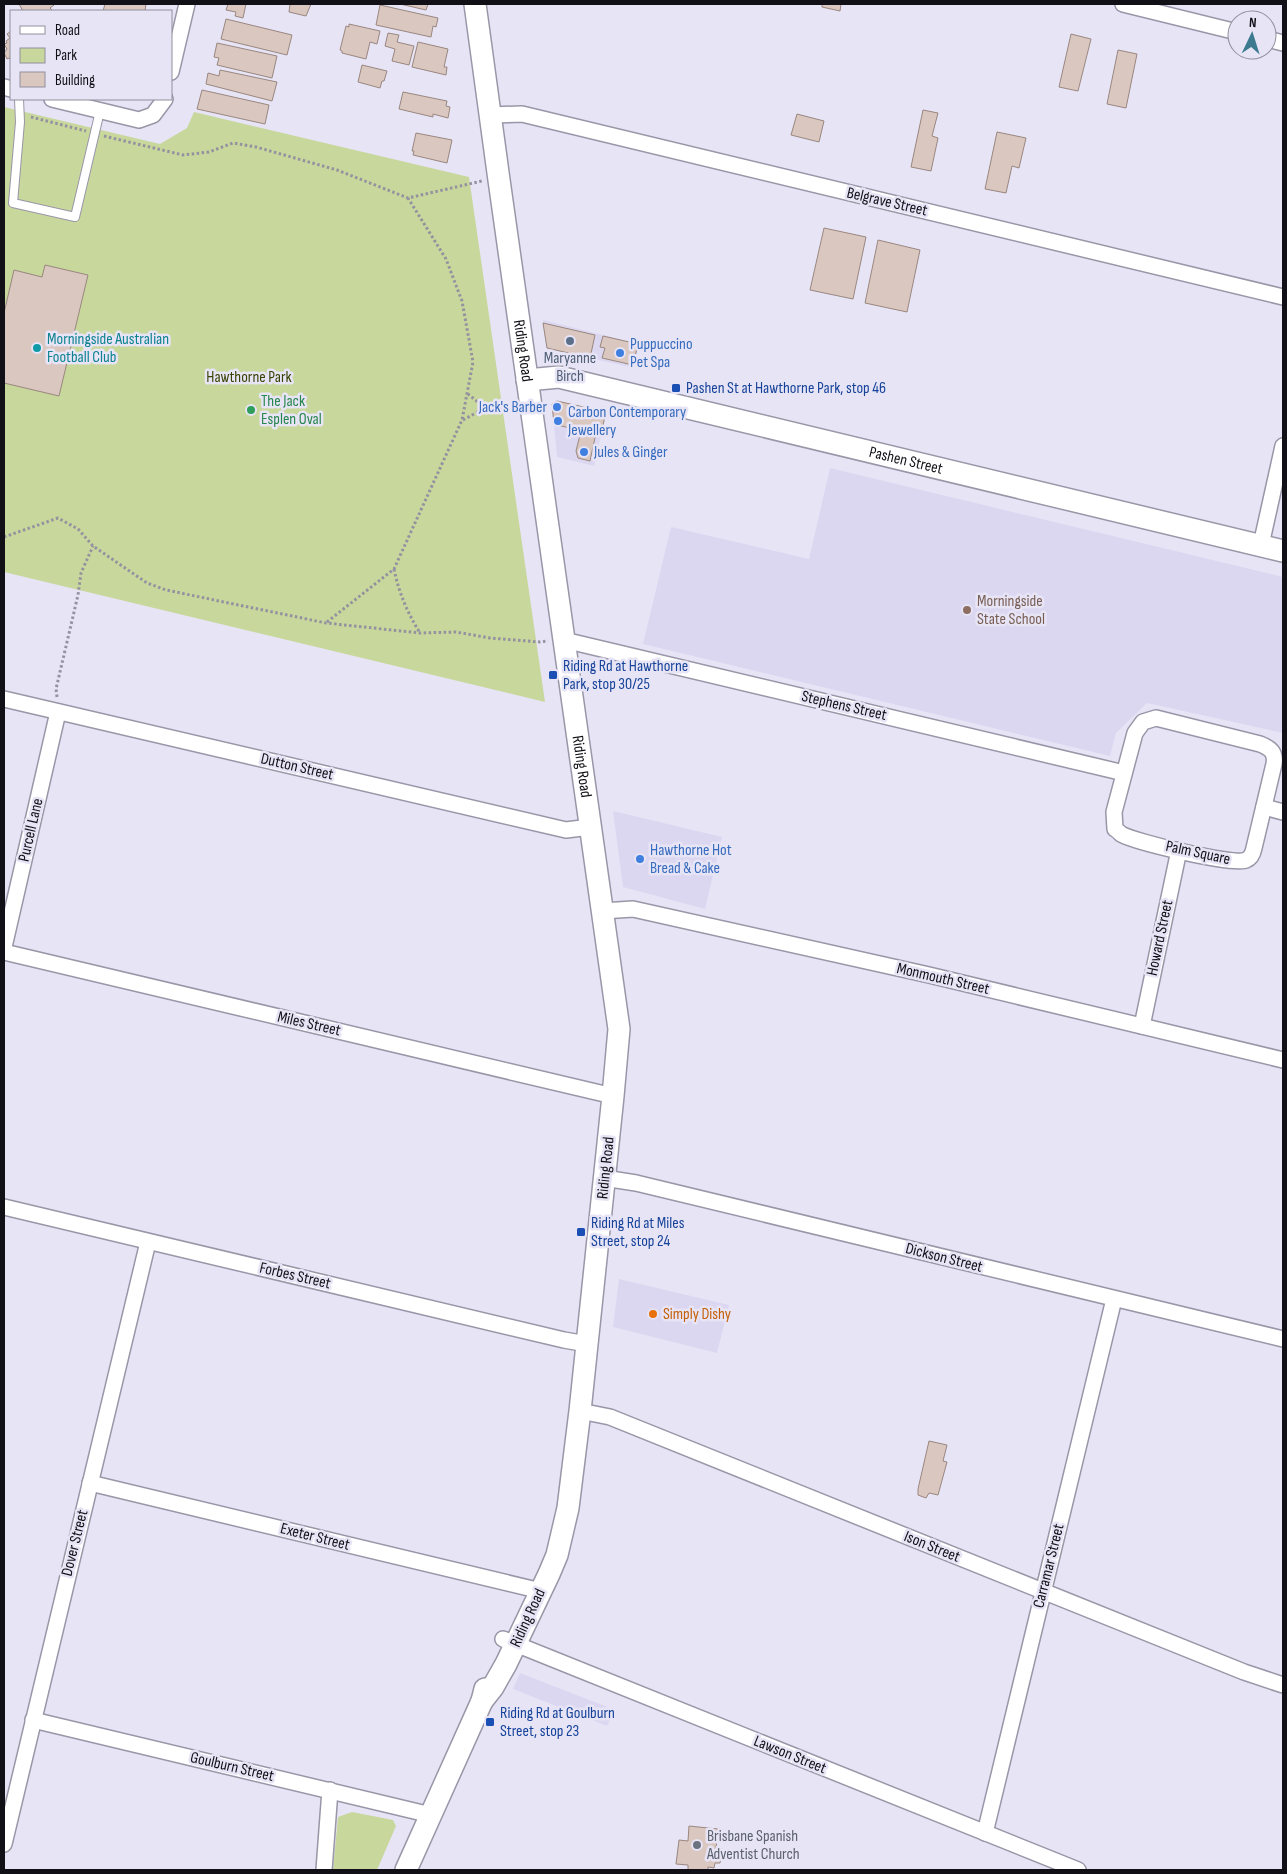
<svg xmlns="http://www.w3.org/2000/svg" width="1287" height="1874" font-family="'Sofia Sans Condensed',sans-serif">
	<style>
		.built { fill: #dcd7f1 }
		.green { fill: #c8d79c }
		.building { fill: #dac7bf; stroke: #998780 }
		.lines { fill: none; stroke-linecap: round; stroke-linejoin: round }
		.lane-casing { stroke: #9996a7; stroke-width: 10 }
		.street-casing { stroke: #9996a7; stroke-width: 18 }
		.secondary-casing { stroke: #9996a7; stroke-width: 24 }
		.path { stroke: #9592a0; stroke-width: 3; stroke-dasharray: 2.5 2.5; stroke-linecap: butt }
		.lane { stroke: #fff; stroke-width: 8 }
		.street { stroke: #fff; stroke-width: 15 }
		.secondary { stroke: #fff; stroke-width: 21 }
		.service-dot { fill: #5c6f8a; stroke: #e7e4f6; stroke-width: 2 }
		.culture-dot { fill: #0f9aa8; stroke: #e7e4f6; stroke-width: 2 }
		.shop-dot { fill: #3f7fe0; stroke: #e7e4f6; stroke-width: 2 }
		.transit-dot { fill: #1a4fb4; stroke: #e7e4f6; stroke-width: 2 }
		.leisure-dot { fill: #2e9e5b; stroke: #e7e4f6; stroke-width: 2 }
		.education-dot { fill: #8d6e63; stroke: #e7e4f6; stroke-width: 2 }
		.food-dot { fill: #e8710a; stroke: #e7e4f6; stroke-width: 2 }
		.worship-dot { fill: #6b7280; stroke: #e7e4f6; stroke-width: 2 }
		.labels { text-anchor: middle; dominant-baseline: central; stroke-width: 5; stroke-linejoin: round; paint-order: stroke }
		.street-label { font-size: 16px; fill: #111016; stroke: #e7e4f6 }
		.culture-label { font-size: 16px; fill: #0d838f; stroke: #e7e4f6; text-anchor: start }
		.shop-label { font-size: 16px; fill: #366cbe; stroke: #e7e4f6; text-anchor: start }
		.service-label { font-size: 16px; fill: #4e5e75; stroke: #e7e4f6 }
		.park-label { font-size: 16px; fill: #384302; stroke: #e7e4f6 }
		.transit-label { font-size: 16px; fill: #164399; stroke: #e7e4f6; text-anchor: start }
		.leisure-label { font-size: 16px; fill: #27864d; stroke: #e7e4f6; text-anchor: start }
		.education-label { font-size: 16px; fill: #785e54; stroke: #e7e4f6; text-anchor: start }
		.food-label { font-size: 16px; fill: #c56008; stroke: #e7e4f6; text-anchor: start }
		.worship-label { font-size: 16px; fill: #5b616d; stroke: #e7e4f6; text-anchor: start }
	</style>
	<rect width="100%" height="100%" fill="#e7e4f6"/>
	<g class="built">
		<path d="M543 320 639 344 634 368 546 348Z"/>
		<path d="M557 401 606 412 594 466 557 457 552 405Z"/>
		<path d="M830 468 1283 577V733L1147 703 1116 733 1110 756 643 644 671 527 809 559Z"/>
		<path d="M613 811 722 837 705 909 623 887Z"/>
		<path d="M619 1279 729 1305 717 1353 613 1327Z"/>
		<path d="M520 1673 615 1710 607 1726 513 1689Z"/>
	</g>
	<g class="green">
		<path d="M4 107 160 144 187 128 194 112 469 177 545 702 4 572Z"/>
		<path d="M352 1812 393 1820 396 1826 377 1870H333L338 1817Z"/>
	</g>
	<g class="building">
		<path d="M19 4H53L54 5 50 8 52 10 51 11H23Z"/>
		<path d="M105 4H146L145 11H103Z"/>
		<path d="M228 4H246L243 18 235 16 236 12 226 10Z"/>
		<path d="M290 4H311L306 16 289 12Z"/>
		<path d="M400 4H428L426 10Z"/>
		<path d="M822 4H841L840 11 822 7Z"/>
		<path d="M380 5 438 18 436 27 433 26 431 37 376 25Z"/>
		<path d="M226 19 292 35 287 55 221 39Z"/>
		<path d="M349 24 380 31 377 44 370 42 366 59 342 53V51L340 50 346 26 349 27Z"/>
		<path d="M11 31V60L9 58 7 59 4 53 7 49 4 44 7 43 6 41 10 38 7 34Z"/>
		<path d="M388 33 399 35 397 42 414 46 409 65 392 61 395 49 385 46Z"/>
		<path d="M1071 34 1091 39 1078 91 1059 87Z"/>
		<path d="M418 42 448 49 444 67H447L446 75 412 67Z"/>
		<path d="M217 43 277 56 272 78 217 65 219 58 214 57Z"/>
		<path d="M1118 50 1137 54 1126 108 1107 104Z"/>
		<path d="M362 65 387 71 384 81H382L380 88 358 82Z"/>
		<path d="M220 70 277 82 272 101 206 84 208 73 219 76Z"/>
		<path d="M202 90 269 105 265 124 197 109Z"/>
		<path d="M403 92 447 101 446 106 450 107 448 118 433 114V117L399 109Z"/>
		<path d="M923 110 938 113 932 136 938 138 931 171 911 167Z"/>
		<path d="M797 114 824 121 819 142 791 135Z"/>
		<path d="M997 132 1026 138 1019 168 1012 166 1006 193 985 189Z"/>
		<path d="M416 133 452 140 447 163 413 155 414 151H412Z"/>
		<path d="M824 228 866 237 853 299 810 290Z"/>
		<path d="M878 240 920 250 907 312 865 303Z"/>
		<path d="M45 265 88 275 59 396 4 383V313L14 270 42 277Z"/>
		<path d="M543 323 595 335 590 358 547 348Z"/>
		<path d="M603 336 638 344 633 365 602 358 605 348 600 347Z"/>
		<path d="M557 401 606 412 601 434 596 433 590 461 578 458 576 451 581 431 554 424 552 404Z"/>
		<path d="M929 1441 947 1445 943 1461 947 1462 938 1495 929 1493 926 1498 918 1495V1489Z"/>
		<path d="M689 1826 718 1829 716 1848 722 1849 720 1863H715L714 1868 708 1867V1870H688V1865L676 1864 679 1840 688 1841Z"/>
	</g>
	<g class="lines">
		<defs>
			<path id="lane" d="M19 99 20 122 13 203 75 217 100 111"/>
			<g id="street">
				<path d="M1123 4 1237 32"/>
				<path d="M1267 39 1283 43"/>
				<path d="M171 72 187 4"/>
				<path d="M4 87 11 89"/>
				<path d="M52 99 139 120 153 115 165 99"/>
				<path d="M490 115 522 114 1283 297"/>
				<path d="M1261 545 1283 446"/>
				<path d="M564 640 1124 773"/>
				<path d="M4 699 566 830 590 827"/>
				<path d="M1156 718 1260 744C1270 748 1276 752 1274 764L1254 848C1253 853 1251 858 1246 860 1234 866 1135 842 1121 834 1120 833 1116 829 1115 829L1114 812 1135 733 1143 722Z"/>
				<path d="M1264 807 1283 812"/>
				<path d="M602 911 633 909 929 975 1283 1060"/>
				<path d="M4 947 58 712"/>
				<path d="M4 952 613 1096"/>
				<path d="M1142 1026 1179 850"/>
				<path d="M604 1178 636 1183 1283 1339"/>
				<path d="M4 1207 564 1340 587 1344"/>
				<path d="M580 1411 610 1417 1244 1672 1283 1685"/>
				<path d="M90 1483 541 1591"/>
				<path d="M503 1639 1078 1870"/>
				<path d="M33 1720 431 1815"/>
				<path d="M985 1833 1114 1299"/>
				<path d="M4 1844 148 1242"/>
				<path d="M324 1870 330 1790"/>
			</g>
			<g id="secondary">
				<path id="s1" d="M475 4 499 180 619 1029 613 1096 580 1411 568 1508 557 1555 549 1574 506 1664 493 1687 482 1701"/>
				<path id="s2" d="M527 380 559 377 1283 551"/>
				<path d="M406 1870 482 1701 485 1689"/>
			</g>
		</defs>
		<use href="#lane" class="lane-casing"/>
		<use href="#street" class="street-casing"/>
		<use href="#secondary" class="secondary-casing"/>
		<g class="path">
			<path d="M31 117 86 131"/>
			<path d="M104 136 183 155 209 152 233 143 256 147 337 170 408 198 482 181"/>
			<path d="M485 408 510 411"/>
			<path d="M463 420 485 408 468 394"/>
			<path d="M4 537 58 518 78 529 93 546 147 583 166 590 326 623 420 633 456 632 490 638 540 642 548 641"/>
			<path d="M394 569C399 593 407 612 420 633"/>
			<path d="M327 622 394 569 462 420 473 362 462 301 446 259 408 198"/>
			<path d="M57 697 56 689 78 595 81 573 93 546"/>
		</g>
		<use href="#lane" class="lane"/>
		<use href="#street" class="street"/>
		<use href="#secondary" class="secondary"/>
	</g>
	<circle class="service-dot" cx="570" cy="341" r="5"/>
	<circle class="culture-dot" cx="37" cy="348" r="5"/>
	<g class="shop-dot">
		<circle cx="620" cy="353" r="5"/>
		<circle cx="557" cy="407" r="5"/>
		<circle cx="558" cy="421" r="5"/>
		<circle cx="584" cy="452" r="5"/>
		<circle cx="640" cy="859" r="5"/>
	</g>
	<g class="transit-dot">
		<rect x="671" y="383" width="10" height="10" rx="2.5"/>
		<rect x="548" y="670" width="10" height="10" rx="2.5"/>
		<rect x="576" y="1227" width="10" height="10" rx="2.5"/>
		<rect x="485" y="1717" width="10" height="10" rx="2.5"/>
	</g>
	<circle class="leisure-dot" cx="251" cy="410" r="5"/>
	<circle class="education-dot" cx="967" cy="610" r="5"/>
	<circle class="food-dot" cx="653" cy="1314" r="5"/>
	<circle class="worship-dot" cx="697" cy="1845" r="5"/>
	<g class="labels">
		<g class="street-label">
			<text transform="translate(887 202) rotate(13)">Belgrave Street</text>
			<text stroke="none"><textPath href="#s1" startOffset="350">Riding Road</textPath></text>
			<text stroke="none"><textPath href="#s2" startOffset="389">Pashen Street</textPath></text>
			<text transform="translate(844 706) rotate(13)">Stephens Street</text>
			<text stroke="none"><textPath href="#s1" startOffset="770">Riding Road</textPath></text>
			<text transform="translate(297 767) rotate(13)">Dutton Street</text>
			<text transform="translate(31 830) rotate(-77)">Purcell Lane</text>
			<text transform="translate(1198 853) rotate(12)">Palm Square</text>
			<text transform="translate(1160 938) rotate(-78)">Howard Street</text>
			<text transform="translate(943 979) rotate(13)">Monmouth Street</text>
			<text transform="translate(309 1024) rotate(13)">Miles Street</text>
			<text transform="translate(606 1168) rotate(-84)">Riding Road</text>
			<text transform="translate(944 1258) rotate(14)">Dickson Street</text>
			<text transform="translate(295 1276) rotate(13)">Forbes Street</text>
			<text transform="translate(315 1537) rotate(14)">Exeter Street</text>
			<text transform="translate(75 1543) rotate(-76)">Dover Street</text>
			<text transform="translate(932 1547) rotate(22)">Ison Street</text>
			<text transform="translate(1049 1566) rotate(-76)">Carramar Street</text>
			<text transform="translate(528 1618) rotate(-65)">Riding Road</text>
			<text transform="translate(790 1755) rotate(22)">Lawson Street</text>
			<text transform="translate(232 1767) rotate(13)">Goulburn Street</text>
		</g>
		<g class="culture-label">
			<text x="47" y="339">Morningside Australian<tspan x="47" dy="18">Football Club</tspan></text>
		</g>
		<g class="shop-label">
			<text x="630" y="344">Puppuccino<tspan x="630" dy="18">Pet Spa</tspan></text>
			<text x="547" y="407" text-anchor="end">Jack's Barber</text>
			<text x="568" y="412">Carbon Contemporary<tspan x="568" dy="18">Jewellery</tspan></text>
			<text x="594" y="452">Jules &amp; Ginger</text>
			<text x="650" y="850">Hawthorne Hot<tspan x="650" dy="18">Bread &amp; Cake</tspan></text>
		</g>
		<g class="service-label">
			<text x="570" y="358">Maryanne<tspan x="570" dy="18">Birch</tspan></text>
		</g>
		<g class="park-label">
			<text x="249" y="377">Hawthorne Park</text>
		</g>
		<g class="transit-label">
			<text x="686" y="388">Pashen St at Hawthorne Park, stop 46</text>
			<text x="563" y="666">Riding Rd at Hawthorne<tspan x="563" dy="18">Park, stop 30/25</tspan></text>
			<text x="591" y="1223">Riding Rd at Miles<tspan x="591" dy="18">Street, stop 24</tspan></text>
			<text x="500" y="1713">Riding Rd at Goulburn<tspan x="500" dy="18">Street, stop 23</tspan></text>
		</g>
		<g class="leisure-label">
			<text x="261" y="401">The Jack<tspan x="261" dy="18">Esplen Oval</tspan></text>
		</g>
		<g class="education-label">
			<text x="977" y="601">Morningside<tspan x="977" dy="18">State School</tspan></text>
		</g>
		<g class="food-label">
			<text x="663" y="1314">Simply Dishy</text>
		</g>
		<g class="worship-label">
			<text x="707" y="1836">Brisbane Spanish<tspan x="707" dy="18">Adventist Church</tspan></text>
		</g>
	</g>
	<rect width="1287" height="1874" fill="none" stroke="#111016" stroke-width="10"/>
	<rect x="10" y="10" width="162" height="90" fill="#e7e4f6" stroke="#918f9c"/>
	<rect x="20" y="26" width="25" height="8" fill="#ffffff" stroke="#918f9c"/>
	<text x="55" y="35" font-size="15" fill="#111016">Road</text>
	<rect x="20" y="48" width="25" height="15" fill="#c8d79c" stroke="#918f9c"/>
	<text x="55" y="60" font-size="15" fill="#111016">Park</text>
	<rect x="20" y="72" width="25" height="15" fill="#dac7bf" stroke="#918f9c"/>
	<text x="55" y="85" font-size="15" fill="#111016">Building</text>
	<g transform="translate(1252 35) rotate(4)"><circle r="24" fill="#e7e4f6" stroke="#918f9c"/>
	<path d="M0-4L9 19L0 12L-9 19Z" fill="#3d7a90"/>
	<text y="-8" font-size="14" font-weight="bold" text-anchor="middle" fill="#111016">N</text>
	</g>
</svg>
